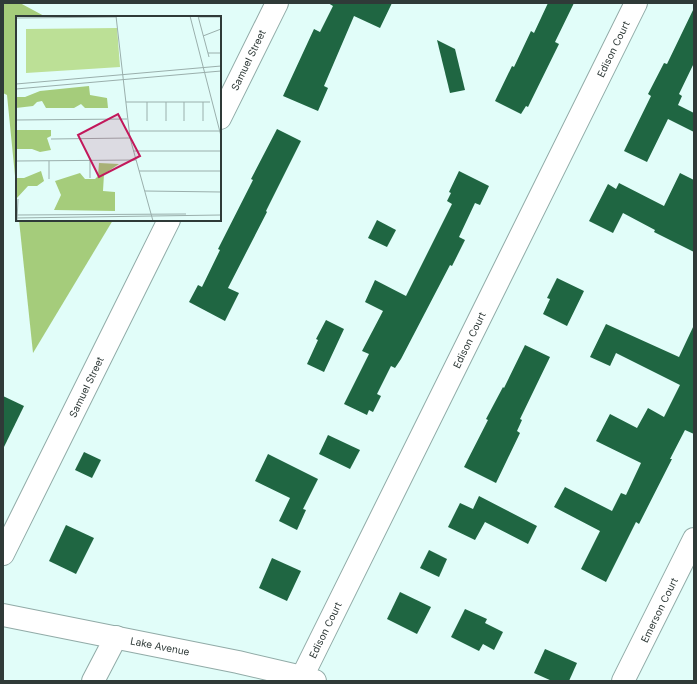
<svg xmlns="http://www.w3.org/2000/svg" width="697" height="684" font-family="Inter,sans-serif">
	<style>
		.forest { fill: #a5cc7b }
		.building { fill: #1f6642 }
		.lines { fill: none; stroke-linecap: round; stroke-linejoin: round }
		.minor-casing { stroke: #91aba7; stroke-width: 24 }
		.minor { stroke: #fff; stroke-width: 22 }
		.labels { text-anchor: middle; dominant-baseline: central; stroke-width: 4; stroke-linejoin: round; paint-order: stroke }
		.street-label { font-size: 10px; fill: #2f3a38; stroke: #fff }
		.inset-road { fill: none; stroke: #9aafac; stroke-width: 1 }
		.view { fill: #c2185b; fill-opacity: 0.15; stroke: #c2185b; stroke-width: 2 }
		.inset-edge { fill: none; stroke: #2f3a38; stroke-width: 2 }
	</style>
	<rect width="100%" height="100%" fill="#e1fdf9"/>
	<g class="forest">
		<path d="M3 3H20L46 17H17V196L7 95 3 93Z"/>
		<path d="M19 220H113L33 353Z"/>
	</g>
	<g class="building">
		<path d="M328 3H392L380 28 354 16 324 86 328 88 318 111 283 96 314 29 320 32 333 6Z"/>
		<path d="M548 3H574L555 42 559 44 528 107 526 106 521 114 495 101 512 66 514 67 531 31 534 33Z"/>
		<path d="M694 8V63L679 94 682 96 678 105 694 113V132L668 119 647 162 624 151 651 96 648 94 664 63 667 64Z"/>
		<path d="M437 40 455 49 465 90 450 93Z"/>
		<path d="M277 129 301 141 266 211 267 212 228 288 239 293 225 321 189 302 198 285 202 287 220 250 218 249 253 180 251 179Z"/>
		<path d="M459 171 489 186 480 205 475 203 459 237 465 240 452 266 450 265 401 359 395 368 391 366 377 394 381 396 373 412 369 410 367 415 344 404 369 354 362 351 383 311 365 302 375 280 406 296 452 204 447 201 451 193 449 192Z"/>
		<path d="M680 173 694 180V252L654 232 655 230 623 213 613 233 589 221 608 184 616 189 619 183 664 206Z"/>
		<path d="M377 220 396 230 387 247 368 238Z"/>
		<path d="M557 278 584 291 567 326 543 314 550 299 547 298Z"/>
		<path d="M326 320 344 329 324 372 307 364 318 340 316 339Z"/>
		<path d="M606 324 679 357 694 325V434L685 430 670 459H672L639 524 636 522 606 582 581 569 600 531 554 507 565 487 612 511 621 493 626 495 641 463 596 441 610 414 637 428 648 408 664 417 680 385 616 353 610 366 590 357Z"/>
		<path d="M525 345 550 357 520 419 522 420 517 431 520 433 496 483 464 467 488 420 486 419 503 387 504 388Z"/>
		<path d="M3 396 24 406 3 449Z"/>
		<path d="M328 435 360 450 350 469 319 454Z"/>
		<path d="M84 452 101 460 92 478 75 470Z"/>
		<path d="M268 454 318 479 303 509 306 510 297 530 279 521 290 498 255 481Z"/>
		<path d="M479 496 537 526 528 544 485 522 475 540 448 527 460 503 473 509Z"/>
		<path d="M66 525 94 538 76 574 49 561Z"/>
		<path d="M429 550 447 559 439 577 420 568Z"/>
		<path d="M272 558 301 571 287 601 259 588Z"/>
		<path d="M400 592 431 607 417 634 387 619Z"/>
		<path d="M465 609 487 619 485 623 503 632 494 650 483 644 479 651 451 637Z"/>
		<path d="M545 649 577 663 569 681H552L534 673Z"/>
	</g>
	<g class="lines">
		<defs>
			<g id="minor">
				<path d="M220 118 277 3"/>
				<path d="M3 554 169 220"/>
				<path d="M3 615 238 662 302 677 315 681"/>
				<path d="M302 677 636 3"/>
				<path d="M93 681 116 637"/>
				<path d="M623 681 694 539"/>
			</g>
		</defs>
		<use href="#minor" class="minor-casing"/>
		<use href="#minor" class="minor"/>
	</g>
	<g class="labels">
		<g class="street-label">
			<text transform="translate(613 49) rotate(-64)">Edison Court</text>
			<text transform="translate(248 60) rotate(-64)">Samuel Street</text>
			<text transform="translate(469 340) rotate(-64)">Edison Court</text>
			<text transform="translate(86 387) rotate(-64)">Samuel Street</text>
			<text transform="translate(659 610) rotate(-64)">Emerson Court</text>
			<text transform="translate(325 630) rotate(-64)">Edison Court</text>
			<text transform="translate(160 646) rotate(11)">Lake Avenue</text>
		</g>
	</g>
	<g transform="translate(16 16)">
		<rect width="205" height="205" fill="#e1fdf9"/>
		<path d="M101 12 104 51 10 57V13Z" fill="#bce096"/>
		<path d="M73 70 74 79 91 82 92 92H69L65 88 58 92H30L26 85 21 86 17 90 0 92V81H9L24 75ZM0 114H35V120L31 122 35 134 24 136 16 133H0ZM83 147 103 148 88 158 87 175 99 176V195L38 194 45 179 39 165 64 157 69 163H79L82 160ZM25 155 28 165 21 170H12L0 183V162H8Z" fill="#a5cc7b"/>
		<path class="inset-road" d="M100 0 114 122 137 205M174 0 205 120M182 0 193 41M183 1H205M0 2 101 1M187 20 205 13M192 37H205M0 68 205 50M0 73 205 55M110 86H194M131 86V105M168 86V105M187 86V105M0 104 111 103M150 105V86M113 115H205M35 123 114 122M117 135H205M74 144V162M0 145 120 144M33 145V163M123 155H205M129 175 205 176M0 199 170 198M0 202 205 199M1 205 2 183"/>
		<path class="view" d="M102 98 124 140 83 161 62 119Z"/>
		<rect width="205" height="205" class="inset-edge"/>
	</g>
	<rect width="697" height="684" fill="none" stroke="#2f3a38" stroke-width="8"/>
</svg>
